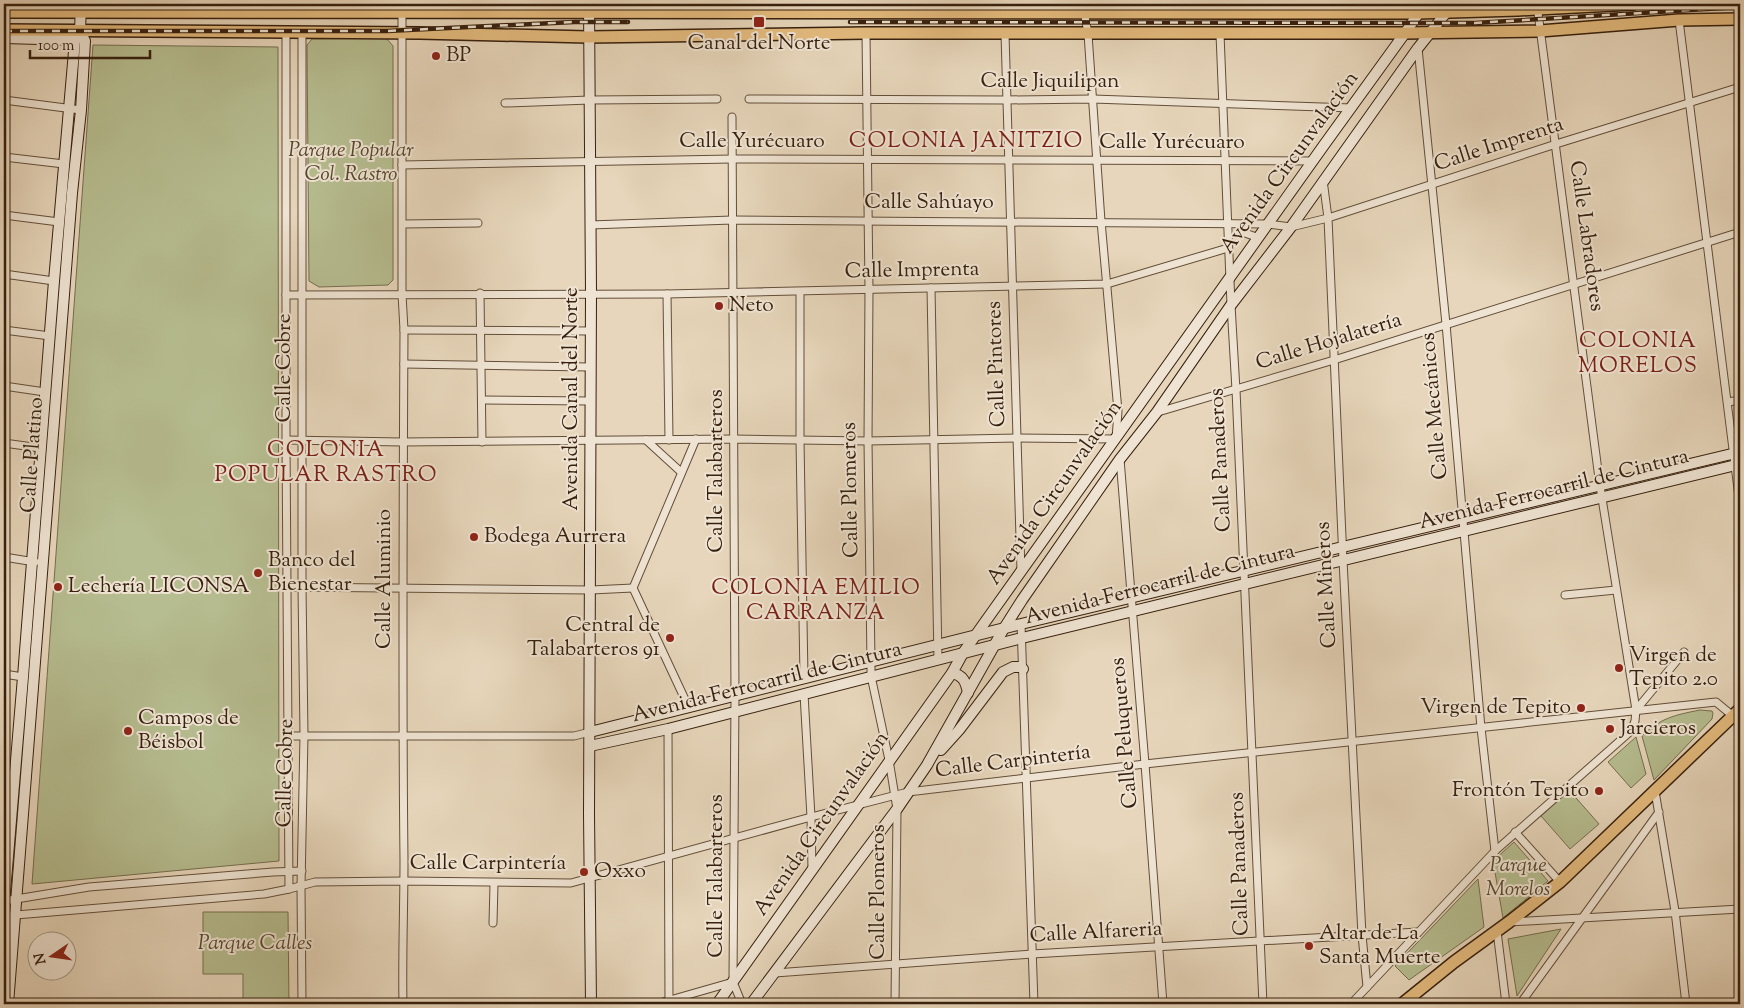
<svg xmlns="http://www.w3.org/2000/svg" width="1744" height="1008" font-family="'Sorts Mill Goudy',serif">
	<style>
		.green { fill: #b6bd90; stroke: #766e4f }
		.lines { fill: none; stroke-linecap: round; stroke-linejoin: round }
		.street-casing { stroke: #634e39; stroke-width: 9 }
		.secondary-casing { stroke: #37200e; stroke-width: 12 }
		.primary-casing { stroke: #37200e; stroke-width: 14 }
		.street { stroke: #efe4d3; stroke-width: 7 }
		.secondary { stroke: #efe4d3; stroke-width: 10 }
		.primary { stroke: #e4bb7e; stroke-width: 11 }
		.rail-casing { stroke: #37200e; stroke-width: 4.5 }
		.rail { stroke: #efe4d3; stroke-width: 2.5; stroke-dasharray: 8; stroke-linecap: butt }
		.poi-dot { fill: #8f2418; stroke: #efe4d3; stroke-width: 2 }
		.labels { text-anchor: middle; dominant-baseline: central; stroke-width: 4; stroke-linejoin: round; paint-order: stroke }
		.poi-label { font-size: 21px; fill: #37200e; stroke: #efe4d3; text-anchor: start }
		.street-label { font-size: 21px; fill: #37200e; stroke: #efe4d3 }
		.park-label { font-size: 21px; font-style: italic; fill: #57472e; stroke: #efe4d3 }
		.neighbourhood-label { font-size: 22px; letter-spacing: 1px; fill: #7a1f14; stroke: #efe4d3 }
	</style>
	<rect width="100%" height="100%" fill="#e7d6bb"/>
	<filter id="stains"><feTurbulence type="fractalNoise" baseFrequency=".004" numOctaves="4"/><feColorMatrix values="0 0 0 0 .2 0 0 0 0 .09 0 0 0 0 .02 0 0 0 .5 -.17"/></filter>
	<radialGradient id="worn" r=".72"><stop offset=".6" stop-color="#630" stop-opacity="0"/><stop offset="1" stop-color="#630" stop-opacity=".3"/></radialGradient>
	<g class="green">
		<path d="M215 4H392V6L215 5Z"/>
		<path d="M977 4H1071V6L977 8Z"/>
		<path d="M386 38 393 46V280L388 285 319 287 309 281 307 45 312 39Z"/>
		<path d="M93 45 278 47 279 861 32 884Z"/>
		<path d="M1700 710 1712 711 1713 713 1712 719 1654 780 1642 736C1660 718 1675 715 1700 710Z"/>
		<path d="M1636 737 1646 774 1631 788 1608 762Z"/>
		<path d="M1569 790 1599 824 1570 849 1541 816Z"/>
		<path d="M1514 842 1548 881 1503 918 1493 861Z"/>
		<path d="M1478 879 1484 927 1409 980 1395 966Z"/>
		<path d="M203 912H288L289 1004H243V974H203Z"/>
		<path d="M1561 929 1517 996 1508 939Z"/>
	</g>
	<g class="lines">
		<defs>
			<g id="street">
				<path d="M402 4V294L404 330C403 507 402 684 404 860 404 908 402 956 403 1004"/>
				<path d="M1537 5 1600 486 1636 710"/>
				<path d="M1679 20 1740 505"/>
				<path d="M286 32V440L289 889"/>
				<path d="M302 32V587L304 735 301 887 302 1004"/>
				<path d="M866 33 869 290 868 441 871 663V676L889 760 897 809 895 1004"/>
				<path d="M1005 34 1021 572"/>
				<path d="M1220 34 1231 305 1236 390 1263 1004"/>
				<path d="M1418 48 1446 324 1481 728 1495 851"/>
				<path d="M749 99 1007 100 1093 99 1352 108"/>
				<path d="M4 100 81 110"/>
				<path d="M505 103 590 100 717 99"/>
				<path d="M732 117 735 696 733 982 742 1004"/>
				<path d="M4 157 64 164"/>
				<path d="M402 165 732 159 1313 161"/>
				<path d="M1323 180 1328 218 1343 560 1362 935 1367 987"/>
				<path d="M4 215 59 222"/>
				<path d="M403 224 478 223"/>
				<path d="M1243 224 1245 233 1259 238"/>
				<path d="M590 225 732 220 1268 224 1291 227 1328 218 1556 144 1740 87"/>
				<path d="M4 274 54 281"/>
				<path d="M931 288 938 660"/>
				<path d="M800 292V440L804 678"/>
				<path d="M480 293 482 442"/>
				<path d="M667 294 669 440"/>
				<path d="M286 295 667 294 1107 284 1228 248"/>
				<path d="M4 330 50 336"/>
				<path d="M404 330 590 331"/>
				<path d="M404 364 590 367"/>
				<path d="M4 386 45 392"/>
				<path d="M482 400 590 401"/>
				<path d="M1728 402 1740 400"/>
				<path d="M1158 412 1334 360 1740 232"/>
				<path d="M286 440 402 442 734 439 868 441 1017 438 1116 439 1118 411 1101 221 1088 34 1083 4"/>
				<path d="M646 440 681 472"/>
				<path d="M4 443 40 448"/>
				<path d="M1120 459 1145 764 1163 1004"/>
				<path d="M4 557 35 562"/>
				<path d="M287 587 591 590 633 588"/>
				<path d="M1565 595 1616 590"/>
				<path d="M1021 624 1034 1004"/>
				<path d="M4 674 23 677"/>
				<path d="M804 694 811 817 812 870"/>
				<path d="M689 708 633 588 696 439"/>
				<path d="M668 729 669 1004"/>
				<path d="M288 736H574L590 732"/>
				<path d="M1655 791 1675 911 1686 1004"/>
				<path d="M1515 832 1560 882"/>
				<path d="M4 901 89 887 273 872 302 871"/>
				<path d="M4 916 264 894 289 889 315 882 404 881 571 883 811 817 908 792 1145 764 1716 702 1733 716"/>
				<path d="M1509 922 1740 909"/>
				<path d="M493 923 494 884"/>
				<path d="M1497 931 1506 1004"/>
				<path d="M775 973 1032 954 1418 932"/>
				<path d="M656 1004 733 982"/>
				<path d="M1351 1004 1495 851 1631 731 1635 721 1636 710 1684 652"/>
				<path d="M1520 1004 1659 812"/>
			</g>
			<g id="secondary">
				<path d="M589 4 591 293 589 814 591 1004"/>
				<path d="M4 6 47 7"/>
				<path d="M4 38 75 40"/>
				<path d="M952 673C963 675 966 682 968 693"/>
				<path d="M590 732 1021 624 1740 452"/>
				<path d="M590 746 668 729 1022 638 1740 464"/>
				<path d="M941 750 959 730 1003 672 1013 667H1021L1023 669"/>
				<path d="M4 904 23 677 54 281 75 40 80 31 81 4"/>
				<path d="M8 1004 72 193 81 110 85 41 80 31"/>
				<path d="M717 1004 952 673 963 653 1324 145 1405 33 1425 4"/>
				<path d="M751 1004 897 809 927 765 1003 630 1022 600 1120 459 1157 412 1231 305 1291 227 1418 48 1453 4"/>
			</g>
			<g id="primary">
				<path d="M4 12 1418 13 1518 10 1633 4"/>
				<path d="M4 30 420 33 588 37 866 33H1405L1540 31 1679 20 1740 19"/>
				<path d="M1402 1004 1454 962 1509 922 1560 882 1740 709"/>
			</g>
		</defs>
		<use href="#street" class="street-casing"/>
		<use href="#secondary" class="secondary-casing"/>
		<use href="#primary" class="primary-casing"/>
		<use href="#street" class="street"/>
		<use href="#secondary" class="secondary"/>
		<use href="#primary" class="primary"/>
		<defs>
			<g id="rail">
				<path d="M850 22 1475 23 1740 7"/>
				<path d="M4 31H387L574 22H628"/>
			</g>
		</defs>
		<use href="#rail" class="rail-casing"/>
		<use href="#rail" class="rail"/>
	</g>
	<g class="poi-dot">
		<rect x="753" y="16" width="12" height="12" rx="2.5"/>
		<circle cx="436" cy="56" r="5"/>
		<circle cx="719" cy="306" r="5"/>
		<circle cx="474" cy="537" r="5"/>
		<circle cx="258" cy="573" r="5"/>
		<circle cx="58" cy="587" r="5"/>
		<circle cx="670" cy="638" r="5"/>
		<circle cx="1619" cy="668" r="5"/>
		<circle cx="1581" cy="708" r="5"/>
		<circle cx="1610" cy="729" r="5"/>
		<circle cx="128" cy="731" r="5"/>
		<circle cx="1599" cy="791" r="5"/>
		<circle cx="584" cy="872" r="5"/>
		<circle cx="1309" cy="946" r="5"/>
	</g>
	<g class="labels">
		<g class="poi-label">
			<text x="759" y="44" text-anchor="middle">Canal del Norte</text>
			<text x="446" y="56">BP</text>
			<text x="729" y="306">Neto</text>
			<text x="484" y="537">Bodega Aurrera</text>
			<text x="268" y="561">Banco del<tspan x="268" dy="24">Bienestar</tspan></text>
			<text x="68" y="587">Lechería LICONSA</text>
			<text x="660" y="626" text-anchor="end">Central de<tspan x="660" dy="24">Talabarteros 91</tspan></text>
			<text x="1629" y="656">Virgen de<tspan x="1629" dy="24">Tepito 2.0</tspan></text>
			<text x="1571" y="708" text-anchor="end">Virgen de Tepito</text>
			<text x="138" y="719">Campos de<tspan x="138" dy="24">Béisbol</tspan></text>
			<text x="1620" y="729">Jarcieros</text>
			<text x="1589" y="791" text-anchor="end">Frontón Tepito</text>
			<text x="594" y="872">Oxxo</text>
			<text x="1319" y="934">Altar de La<tspan x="1319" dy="24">Santa Muerte</tspan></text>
		</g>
		<g class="street-label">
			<text x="1050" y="82">Calle Jiquilipan</text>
			<text x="752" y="142">Calle Yurécuaro</text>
			<text x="1172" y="143">Calle Yurécuaro</text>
			<text transform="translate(1499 145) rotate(-18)">Calle Imprenta</text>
			<text transform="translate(1290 163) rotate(-54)">Avenida Circunvalación</text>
			<text x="929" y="203">Calle Sahúayo</text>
			<text transform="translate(1586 236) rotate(82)">Calle Labradores</text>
			<text transform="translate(912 271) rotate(-1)">Calle Imprenta</text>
			<text transform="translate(1329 342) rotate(-17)">Calle Hojalatería</text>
			<text transform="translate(997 364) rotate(-92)">Calle Pintores</text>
			<text transform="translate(285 368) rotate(-90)">Calle Cobre</text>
			<text transform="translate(572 399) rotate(-90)">Avenida Canal del Norte</text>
			<text transform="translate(1435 406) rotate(-95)">Calle Mecánicos</text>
			<text transform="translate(33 455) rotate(-86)">Calle Platino</text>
			<text transform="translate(1221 460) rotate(-93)">Calle Panaderos</text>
			<text transform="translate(717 471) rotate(-90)">Calle Talabarteros</text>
			<text transform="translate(851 490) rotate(-91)">Calle Plomeros</text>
			<text transform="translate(1554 490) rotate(-14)">Avenida Ferrocarril de Cintura</text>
			<text transform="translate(1055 493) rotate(-55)">Avenida Circunvalación</text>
			<text transform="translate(385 579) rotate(-90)">Calle Aluminio</text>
			<text transform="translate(1160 585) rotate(-14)">Avenida Ferrocarril de Cintura</text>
			<text transform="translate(1327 585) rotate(-93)">Calle Mineros</text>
			<text transform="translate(767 683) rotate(-14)">Avenida Ferrocarril de Cintura</text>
			<text transform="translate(1125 733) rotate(-95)">Calle Peluqueros</text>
			<text transform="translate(1013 762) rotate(-7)">Calle Carpintería</text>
			<text transform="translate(286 773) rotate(-89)">Calle Cobre</text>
			<text transform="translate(822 824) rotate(-55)">Avenida Circunvalación</text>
			<text x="488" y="864">Calle Carpintería</text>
			<text transform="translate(1240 864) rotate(-92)">Calle Panaderos</text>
			<text transform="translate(717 876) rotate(-90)">Calle Talabarteros</text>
			<text transform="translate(879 892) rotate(-90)">Calle Plomeros</text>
			<text transform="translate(1096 933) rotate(-3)">Calle Alfareria</text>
		</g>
		<g class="park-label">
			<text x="351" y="151">Parque Popular<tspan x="351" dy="24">Col. Rastro</tspan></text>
			<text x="1518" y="866">Parque<tspan x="1518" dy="24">Morelos</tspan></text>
			<text x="255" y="944">Parque Calles</text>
		</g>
		<g class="neighbourhood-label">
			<text x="966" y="142">COLONIA JANITZIO</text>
			<text x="1638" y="342">COLONIA<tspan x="1638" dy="25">MORELOS</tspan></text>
			<text x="326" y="451">COLONIA<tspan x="326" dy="25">POPULAR RASTRO</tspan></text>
			<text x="816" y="589">COLONIA EMILIO<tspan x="816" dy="25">CARRANZA</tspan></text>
		</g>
	</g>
	<rect width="1744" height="1008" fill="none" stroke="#e7d6bb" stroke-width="20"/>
	<rect x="5" y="5" width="1734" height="998" fill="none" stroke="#37200e" stroke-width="2.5"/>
	<rect x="10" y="10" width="1724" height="988" fill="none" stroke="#37200e"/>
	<g transform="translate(52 956) rotate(257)"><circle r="24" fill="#efe4d3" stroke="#a59684"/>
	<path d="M0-4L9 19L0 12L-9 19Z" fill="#8f2418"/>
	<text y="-8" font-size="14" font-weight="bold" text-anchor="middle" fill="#37200e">N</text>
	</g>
	<path d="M30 50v8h120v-8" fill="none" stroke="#37200e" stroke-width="2.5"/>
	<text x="38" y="50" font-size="15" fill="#37200e" stroke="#efe4d3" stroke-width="4" paint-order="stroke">100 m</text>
	<rect width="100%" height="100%" filter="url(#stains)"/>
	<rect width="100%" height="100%" fill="url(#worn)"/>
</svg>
